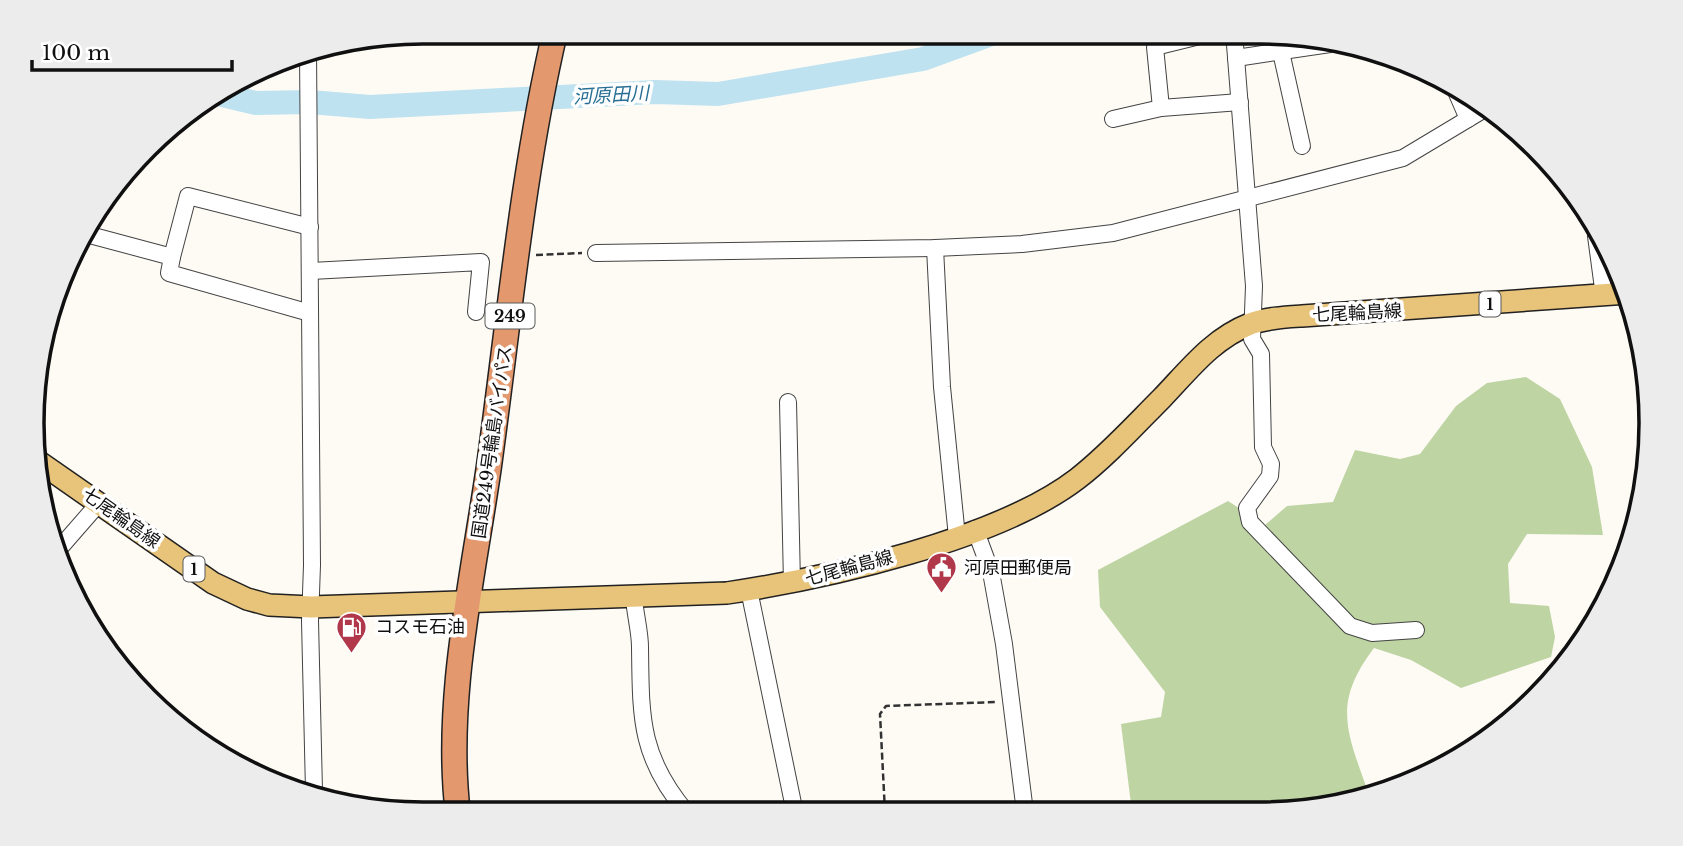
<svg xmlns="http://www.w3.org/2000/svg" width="1683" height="846" font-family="'Libre Baskerville','Noto Sans JP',serif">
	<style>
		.forest { fill: #bed4a3 }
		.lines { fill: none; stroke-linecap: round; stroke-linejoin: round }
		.river { stroke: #bfe2f0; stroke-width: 24 }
		.minor-casing { stroke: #434343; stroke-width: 18 }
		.major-casing { stroke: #212121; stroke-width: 24 }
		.highway-casing { stroke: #212121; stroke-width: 27 }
		.path { stroke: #323232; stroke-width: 2.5; stroke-dasharray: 7 3.5; stroke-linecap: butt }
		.minor { stroke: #fff; stroke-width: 16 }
		.major { stroke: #e8c37a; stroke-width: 21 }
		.highway { stroke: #e3986e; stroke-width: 24 }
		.labels { text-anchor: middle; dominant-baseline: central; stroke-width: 7; stroke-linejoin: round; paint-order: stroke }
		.shield { fill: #fff; stroke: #585858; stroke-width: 2 }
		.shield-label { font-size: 16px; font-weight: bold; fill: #101010 }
		.street-label { font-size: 18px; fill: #101010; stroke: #fff }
		.poi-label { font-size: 18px; fill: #101010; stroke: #fff; text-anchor: start }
		.water-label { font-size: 19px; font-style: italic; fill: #276f94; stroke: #fff }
		.rim { fill: none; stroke: #101010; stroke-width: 3.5 }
	</style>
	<rect width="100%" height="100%" fill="#fefbf5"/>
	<path class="forest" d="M1526 377 1560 399 1592 467 1603 535 1527 534 1508 564 1510 603 1549 606 1555 637 1551 657 1461 688 1411 660 1374 648C1334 701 1345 728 1366 786L1382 792 1311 811 1132 812 1121 724 1161 717 1165 692 1100 607 1098 570 1228 501 1265 525 1287 506 1333 502 1355 450 1400 459 1420 454 1456 406 1487 383Z"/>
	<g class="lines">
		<path class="river" d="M218 94 256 103 310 102 370 107 655 92 718 94 923 59 997 32"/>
		<defs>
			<g id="minor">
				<path d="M1216 32 1155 47 1161 108 1240 102"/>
				<path d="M1234 32 1254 286 1252 339 1261 354 1263 447 1271 464 1270 476 1247 508 1250 522 1350 626 1372 633 1416 630"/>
				<path d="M554 35 603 32"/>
				<path d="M308 51 312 565 310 621 314 791"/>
				<path d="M1281 52 1302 146"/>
				<path d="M1236 58 1330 44"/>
				<path d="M1455 89 1468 119"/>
				<path d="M1113 119 1161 108"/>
				<path d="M86 234 172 257 169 273 310 313"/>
				<path d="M1596 236 1604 296"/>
				<path d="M935 248 942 387 957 537"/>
				<path d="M596 253 935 248 1022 244 1113 233 1403 158 1483 110"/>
				<path d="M172 257 188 196 310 227"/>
				<path d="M311 271 481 262 476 312"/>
				<path d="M788 402 792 583"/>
				<path d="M975 529 991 572 1004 644 1025 812"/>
				<path d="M58 550 99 503"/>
				<path d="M749 590 795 813"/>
				<path d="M634 598C635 614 640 631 640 647 641 717 639 756 687 813"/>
			</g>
			<path id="major" d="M35 459 213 583 247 599 269 605 311 607 727 593C827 578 997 540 1077 479 1107 456 1135 425 1162 398 1189 370 1212 339 1250 324 1266 318 1286 317 1302 316L1628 293"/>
			<path id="highway" d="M458 814C444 701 473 578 489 466 509 322 522 174 555 32"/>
		</defs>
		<use href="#minor" class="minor-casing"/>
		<use href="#major" class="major-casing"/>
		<use href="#highway" class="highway-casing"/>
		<g class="path">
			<path d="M536 255 582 253"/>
			<path d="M885 812 880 714 886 706 996 702"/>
		</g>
		<use href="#minor" class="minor"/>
		<use href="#major" class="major"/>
		<use href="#highway" class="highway"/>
	</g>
	<defs>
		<symbol id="civic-pin" viewBox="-11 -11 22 30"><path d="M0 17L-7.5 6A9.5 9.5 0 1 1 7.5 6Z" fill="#b1384a" stroke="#fff"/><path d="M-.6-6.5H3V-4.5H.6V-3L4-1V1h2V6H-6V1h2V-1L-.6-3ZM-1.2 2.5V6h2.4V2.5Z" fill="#fff"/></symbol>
		<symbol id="fuel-pin" viewBox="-11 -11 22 30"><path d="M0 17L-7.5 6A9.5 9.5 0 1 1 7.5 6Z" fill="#b1384a" stroke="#fff"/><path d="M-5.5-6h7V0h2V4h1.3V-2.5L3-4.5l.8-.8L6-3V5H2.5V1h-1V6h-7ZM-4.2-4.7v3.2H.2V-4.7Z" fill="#fff"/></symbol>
	</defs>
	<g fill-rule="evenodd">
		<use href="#civic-pin" x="924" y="550" width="35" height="47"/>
		<use href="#fuel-pin" x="334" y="610" width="35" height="47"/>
	</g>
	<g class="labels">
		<g class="shield">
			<rect x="1479.5" y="291.5" width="21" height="25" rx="5"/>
			<rect x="485.5" y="303.5" width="49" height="25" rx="5"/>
			<rect x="183.5" y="556.5" width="21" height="25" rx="5"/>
		</g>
		<g class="shield-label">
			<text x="1490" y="304">1</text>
			<text x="510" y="316">249</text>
			<text x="194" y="569">1</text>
		</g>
		<g class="street-label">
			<text transform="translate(1357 313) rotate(-3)">七尾輪島線</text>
			<text transform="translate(492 442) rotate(-82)">国道249号輪島バイパス</text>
			<text transform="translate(121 518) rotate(35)">七尾輪島線</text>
			<text transform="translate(849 568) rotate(-15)">七尾輪島線</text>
		</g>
		<g class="poi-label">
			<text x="964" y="568">河原田郵便局</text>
			<text x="375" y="627">コスモ石油</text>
		</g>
		<g class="water-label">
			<text transform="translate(611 95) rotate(-3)">河原田川</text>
		</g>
	</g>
	<path d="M0 0H1683V846H0ZM423 44H1260A379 379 0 0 1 1639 423V423A379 379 0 0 1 1260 802H423A379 379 0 0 1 44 423V423A379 379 0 0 1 423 44Z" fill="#ececec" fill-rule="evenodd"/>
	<path class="rim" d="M423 44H1260A379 379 0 0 1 1639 423V423A379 379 0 0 1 1260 802H423A379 379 0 0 1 44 423V423A379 379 0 0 1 423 44Z"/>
	<path d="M32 60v10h200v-10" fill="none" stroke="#101010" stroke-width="3.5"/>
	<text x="42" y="60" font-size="21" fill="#101010" stroke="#ffffff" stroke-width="5" paint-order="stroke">100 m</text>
</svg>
